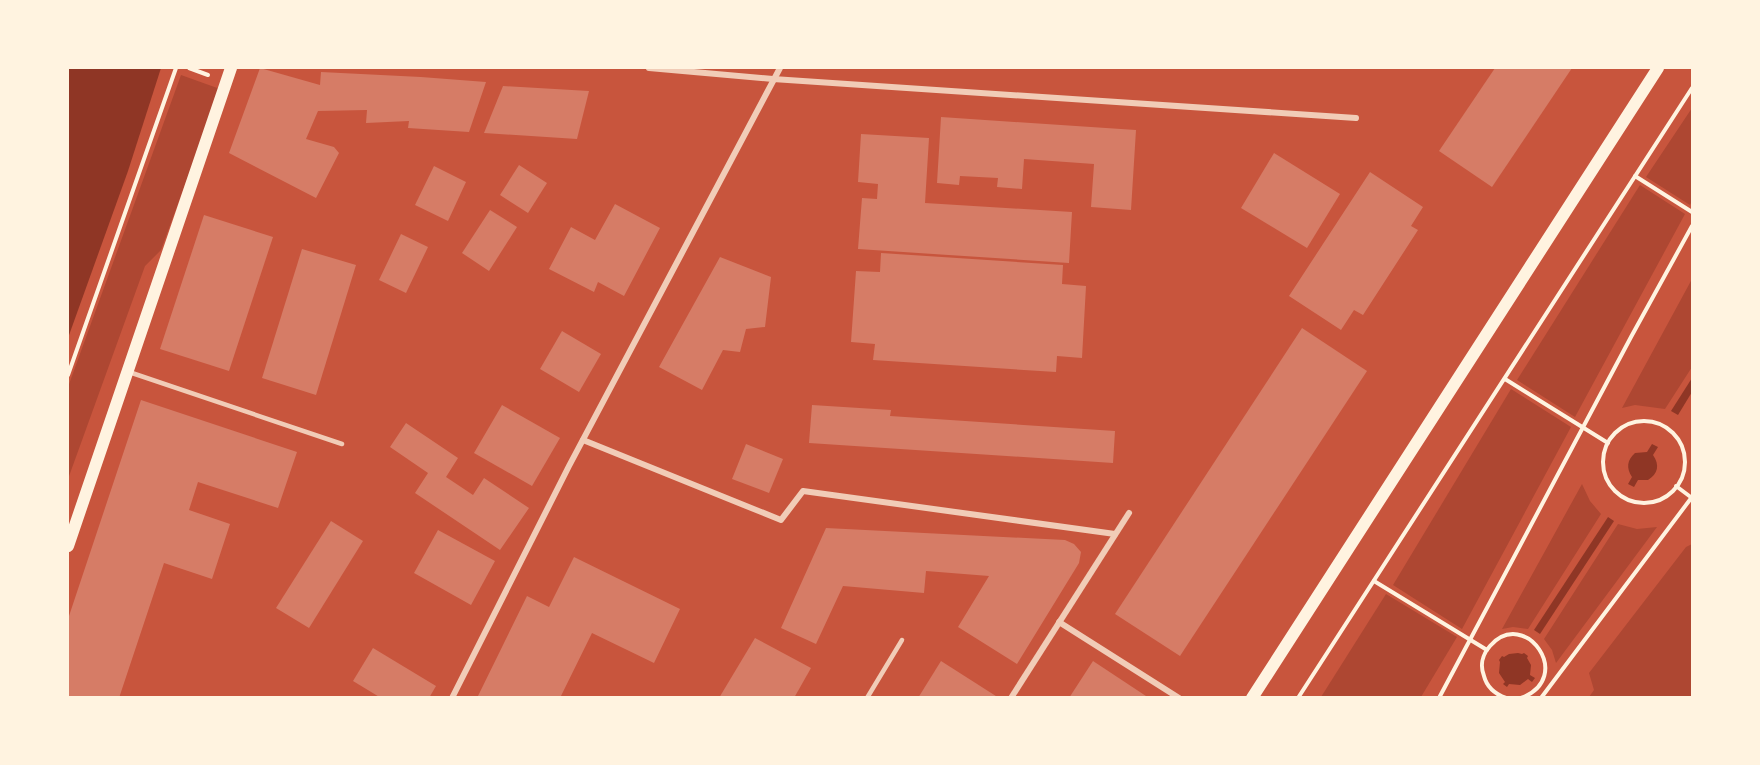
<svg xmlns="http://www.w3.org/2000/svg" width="1760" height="765" font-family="'PT Serif',serif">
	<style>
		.green { fill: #ae4732 }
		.water { fill: #8f3625 }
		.building { fill: #d67c66 }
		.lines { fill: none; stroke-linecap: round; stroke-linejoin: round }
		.path { stroke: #fff3e0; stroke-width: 4 }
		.service { stroke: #f1ccb7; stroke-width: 4.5 }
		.minor { stroke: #f1ccb7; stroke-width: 6 }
		.secondary { stroke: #fff3e0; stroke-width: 12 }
	</style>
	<rect width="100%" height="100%" fill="#c8553d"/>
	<g class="green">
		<path d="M181 75 220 89 161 250 145 266 68 479V387Z"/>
		<path d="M1692 108V201L1690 205 1646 177Z"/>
		<path d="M1640 185 1685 214 1575 417 1517 380Z"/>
		<path d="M1692 279V367L1665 409 1635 405 1622 408Z"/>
		<path d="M1511 389 1571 427 1462 629 1393 585Z"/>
		<path d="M1582 484 1590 501 1601 514 1528 629 1513 627 1502 629Z"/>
		<path d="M1618 524 1637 529 1657 527 1556 663 1552 650 1544 639Z"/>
		<path d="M1692 544V697H1589L1594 690 1589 673 1686 547Z"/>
		<path d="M1386 594 1457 637 1421 697H1321Z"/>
	</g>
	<g class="water">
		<path d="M68 68H161L128 171 68 338Z"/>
		<path d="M1692 378V392L1678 415 1671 411Z"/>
		<path d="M1652 444 1658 447 1653 455C1660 465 1658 474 1648 480H1638L1634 487 1628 484 1632 477C1626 468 1627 460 1635 453L1647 452Z"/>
		<path d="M1608 517 1614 521 1540 634 1534 630Z"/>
		<path d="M1518 653 1522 654 1524 653 1528 656 1527 658 1531 665 1530 675 1535 678 1532 682 1528 679 1520 685 1509 684 1507 687 1503 684 1505 682 1499 673 1500 662 1499 660 1502 656 1504 657 1509 654Z"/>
	</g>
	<g class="building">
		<path d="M260 68 320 85 321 72 421 77 486 82 469 132 408 128 409 121 366 123 367 110 318 111 306 139 334 147 339 153 316 198 229 153Z"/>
		<path d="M1495 68H1572L1492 187 1439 151Z"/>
		<path d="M503 86 589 91 577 139 484 133Z"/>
		<path d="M941 117 1136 130 1131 210 1091 207 1094 164 1024 159 1022 189 997 187 998 178 960 176 959 185 937 183Z"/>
		<path d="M861 134 929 138 925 203 1072 212 1069 263 858 249 862 198 877 199 878 184 858 182Z"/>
		<path d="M1274 153 1340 194 1307 248 1241 208Z"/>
		<path d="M519 165 547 183 528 213 500 195Z"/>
		<path d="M434 166 466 182 448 221 415 205Z"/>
		<path d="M1370 172 1423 207 1411 226 1418 230 1363 315 1354 310 1341 330 1289 296Z"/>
		<path d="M615 204 660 228 624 296 598 282 594 292 549 269 571 227 595 240Z"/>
		<path d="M490 210 517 227 489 271 462 253Z"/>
		<path d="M204 215 273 237 229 371 160 349Z"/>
		<path d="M401 234 428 247 406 293 379 280Z"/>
		<path d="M302 249 356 265 316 395 262 378Z"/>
		<path d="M881 253 1063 265 1062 284 1086 286 1082 358 1057 356 1056 372 873 360 875 344 851 342 856 271 880 272Z"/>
		<path d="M720 257 771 277 765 327 746 329 740 352 723 350 702 390 659 367Z"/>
		<path d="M1302 328 1367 371 1180 656 1115 614Z"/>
		<path d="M562 331 601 354 579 392 540 369Z"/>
		<path d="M141 400 297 452 278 508 198 482 189 510 230 524 212 579 164 563 119 698H68V619Z"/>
		<path d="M502 405 560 438 532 486 474 453Z"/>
		<path d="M812 405 891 410 890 416 1115 431 1113 463 809 443Z"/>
		<path d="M406 423 458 458 446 477 473 495 484 478 529 508 500 550 415 493 428 473 390 447Z"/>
		<path d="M746 444 783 459 769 493 732 479Z"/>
		<path d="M331 521 363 541 309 628 276 608Z"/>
		<path d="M826 528 1065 540 1074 544 1081 552 1079 563 1017 664 958 627 989 576 926 571 924 593 843 586 816 644 781 628Z"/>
		<path d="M438 530 495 561 471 605 414 573Z"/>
		<path d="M574 557 680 609 654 663 592 633 560 698H477L527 596 549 607Z"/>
		<path d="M755 638 811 668 794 698H719Z"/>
		<path d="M373 648 436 686 429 698H381L353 681Z"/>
		<path d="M941 661 999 698H918Z"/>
		<path d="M1093 661 1149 698H1069Z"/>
	</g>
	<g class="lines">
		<g class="path">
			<path d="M189 68 208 75"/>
			<path d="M1635 176 1692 212"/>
			<path d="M68 375 176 68"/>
			<path d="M1505 379 1608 443"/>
			<circle cx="1644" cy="462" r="41"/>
			<path d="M1676 486 1692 498"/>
			<path d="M1374 581 1487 650"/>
			<path d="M1298 698 1692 88"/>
			<path d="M1439 698 1631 337 1692 226"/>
			<path d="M1506 698C1495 694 1487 688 1484 676 1480 666 1482 655 1490 646 1525 606 1576 678 1521 698"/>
			<path d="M1541 698 1692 497"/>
		</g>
		<g class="service">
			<path d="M129 372 342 444"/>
			<path d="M867 698 902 640"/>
		</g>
		<g class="minor">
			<path d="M649 68 773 79 1356 118"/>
			<path d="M583 440 781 520 803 491 1115 534"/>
			<path d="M1059 622 1179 698"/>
			<path d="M452 698 569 466 780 68"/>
			<path d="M1011 698 1129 513"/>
		</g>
		<g class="secondary">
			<path d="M68 546 231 68"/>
			<path d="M1252 698 1658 68"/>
		</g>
	</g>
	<rect width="1760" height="765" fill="none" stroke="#fff3e0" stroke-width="138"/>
</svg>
